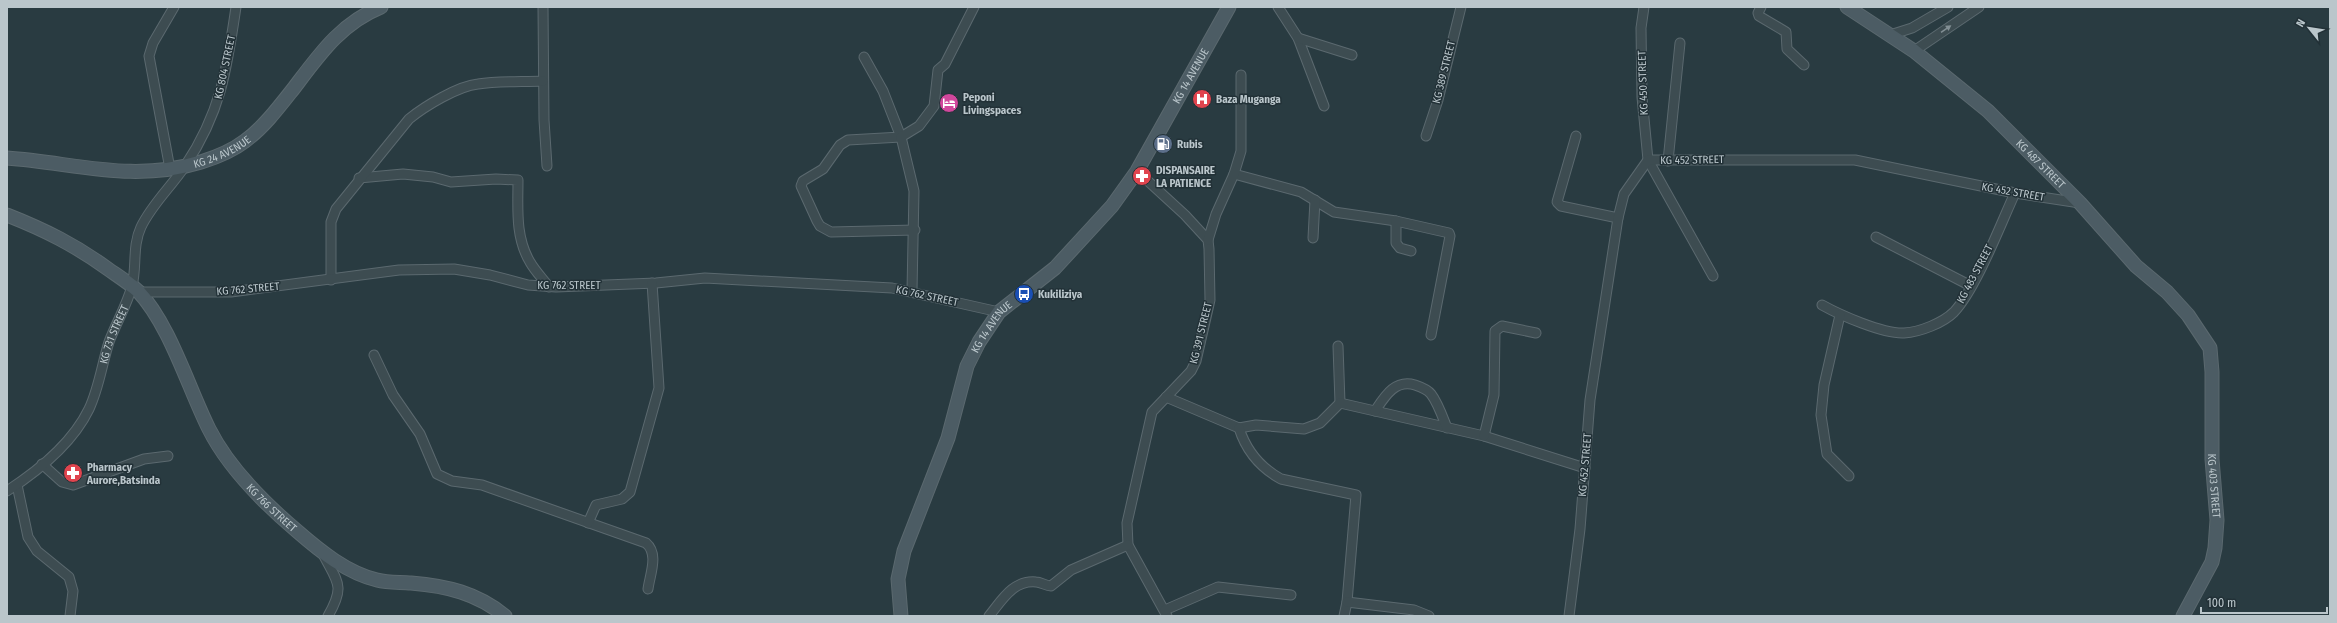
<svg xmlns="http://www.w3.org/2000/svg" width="2337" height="623" font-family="'Fira Sans Condensed',sans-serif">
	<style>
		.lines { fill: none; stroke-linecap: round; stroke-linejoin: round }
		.street-casing { stroke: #5b696f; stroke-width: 11 }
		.secondary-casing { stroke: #5b696f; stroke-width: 15 }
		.street { stroke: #3d4c51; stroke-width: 9 }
		.secondary { stroke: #4c5c64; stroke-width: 13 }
		.oneway { fill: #828f94 }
		.labels { text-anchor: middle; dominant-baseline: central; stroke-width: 3; stroke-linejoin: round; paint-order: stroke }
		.street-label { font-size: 11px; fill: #bac6cb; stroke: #223137 }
		.poi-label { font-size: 11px; font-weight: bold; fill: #bac6cb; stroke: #223137; text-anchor: start }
	</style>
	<rect width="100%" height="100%" fill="#293b41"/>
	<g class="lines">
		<defs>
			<g id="street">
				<path d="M543 7 544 120 547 166"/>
				<path d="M1278 7 1298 38 1324 106"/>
				<path d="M1644 7 1641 28 1642 97 1648 160 1713 276"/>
				<path d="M1761 7 1758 13 1759 16 1786 32 1787 49 1804 65"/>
				<path d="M1890 35 1912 28 1948 7"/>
				<path d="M1298 38 1352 55"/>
				<path d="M1914 51 1979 7"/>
				<path d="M864 57 883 91 901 137 848 140 840 145 823 169 803 181 801 186 817 221 820 226 831 232 915 230"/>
				<path d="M1426 136 1438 100 1461 7"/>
				<path d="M1576 136 1557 202 1561 206 1618 218"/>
				<path d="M1668 161 1680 43"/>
				<path d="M170 169 149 56 153 43 174 7"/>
				<path d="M1137 171 1185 215 1208 240 1209 249 1210 300 1196 361 1191 371 1152 412 1127 523 1128 545 1167 616"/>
				<path d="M1234 174 1301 192 1334 212 1396 221 1449 233 1450 236 1431 335"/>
				<path d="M359 178 403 174 433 177 451 182 496 179 518 180C518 208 515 237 530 262 535 271 543 279 549 287"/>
				<path d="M1396 221V243L1400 248 1411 251"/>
				<path d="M1876 237 1971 286"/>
				<path d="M1313 238 1315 200"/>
				<path d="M1208 240 1216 214 1234 174 1241 151V75"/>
				<path d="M331 280V222L336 209 409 119C425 106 458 86 478 84 499 81 522 82 543 81"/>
				<path d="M912 291 914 191 901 137 919 126 934 106 938 70 945 64 974 7"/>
				<path d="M139 292H231L399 270 454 269 490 275 528 285 556 287 656 283 705 278 892 288 999 312"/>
				<path d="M1822 305C1840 315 1883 334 1904 333 1920 332 1943 323 1954 312 1976 289 2001 223 2015 193"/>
				<path d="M1840 315 1824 385 1821 415 1827 454 1849 476"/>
				<path d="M1338 346 1340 403"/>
				<path d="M374 355 393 395 420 434 437 474 452 481 482 485 646 543C659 554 650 574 648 589"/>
				<path d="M1166 397 1239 428 1256 425 1304 429 1320 423 1340 403 1484 436 1585 468"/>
				<path d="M1375 411C1385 396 1395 379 1415 385 1421 387 1427 389 1431 394 1438 403 1443 418 1447 428"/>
				<path d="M1239 428C1246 450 1261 468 1281 479L1356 495 1347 602 1344 616"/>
				<path d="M1484 436 1494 395 1495 331 1502 326 1536 333"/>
				<path d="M42 464 62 482 73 485 144 459 168 456"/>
				<path d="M17 485 28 537 37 551 69 577 73 591 70 616"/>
				<path id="s1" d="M7 491C38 471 73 442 89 409 99 388 102 364 109 342 116 323 127 305 132 286 137 267 132 246 141 227 152 204 171 187 185 166 221 112 227 69 236 7"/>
				<path d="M588 523 596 505 622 499 630 492 659 388 652 283"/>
				<path d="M323 554C337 582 346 585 328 616"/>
				<path d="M1347 602 1414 610 1429 616"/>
				<path d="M1165 610 1218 587 1291 595"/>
				<path d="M989 616C1002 600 1013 580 1036 582 1041 582 1046 586 1051 586L1071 570 1128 545"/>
				<path d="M1569 616 1580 529 1590 400 1618 218 1624 194 1648 160H1855L2015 193 2080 203"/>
			</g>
			<g id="secondary">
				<path id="s2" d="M1847 7 1914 51 1988 111 2080 203 2136 266 2167 292 2188 315 2210 348 2212 372V459L2217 520 2215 548 2212 562 2183 616"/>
				<path id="s3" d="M7 158C76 163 132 183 201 162 217 157 232 151 245 141 264 127 279 107 294 88 319 55 341 23 381 7"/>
				<path id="s4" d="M7 215C45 230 75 245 108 269 118 276 129 283 138 291 170 325 188 387 209 429 229 469 264 503 297 531 320 551 347 573 377 580 388 583 400 582 411 583 447 586 477 593 505 616"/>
				<path id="s5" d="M901 616 898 579 904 551 948 438 967 366 979 342 999 312 1055 268 1112 206 1137 171 1229 7"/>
			</g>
		</defs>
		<use href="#street" class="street-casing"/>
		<use href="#secondary" class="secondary-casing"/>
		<use href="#street" class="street"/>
		<use href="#secondary" class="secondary"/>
	</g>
	<defs><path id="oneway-solid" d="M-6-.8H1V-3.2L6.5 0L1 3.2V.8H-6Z"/></defs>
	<use class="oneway" href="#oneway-solid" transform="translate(1946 29) rotate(-34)"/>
	<defs>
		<symbol id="hospital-disc" viewBox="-11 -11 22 22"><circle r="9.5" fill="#e0444e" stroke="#223137"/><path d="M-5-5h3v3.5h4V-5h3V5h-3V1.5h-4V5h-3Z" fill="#fff"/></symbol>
		<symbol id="hotel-disc" viewBox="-11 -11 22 22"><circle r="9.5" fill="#d1479c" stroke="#223137"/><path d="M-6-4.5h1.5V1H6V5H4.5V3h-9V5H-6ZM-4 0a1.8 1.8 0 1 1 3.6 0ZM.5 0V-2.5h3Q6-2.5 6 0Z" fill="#fff"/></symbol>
		<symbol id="fuel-disc" viewBox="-11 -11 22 22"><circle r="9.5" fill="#5c6f8a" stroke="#223137"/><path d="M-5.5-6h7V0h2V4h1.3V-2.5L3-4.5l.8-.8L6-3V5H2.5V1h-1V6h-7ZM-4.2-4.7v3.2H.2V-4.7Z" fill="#fff"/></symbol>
		<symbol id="pharmacy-disc" viewBox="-11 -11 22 22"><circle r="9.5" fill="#e0444e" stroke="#223137"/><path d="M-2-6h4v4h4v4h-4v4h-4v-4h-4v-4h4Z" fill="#fff"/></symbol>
		<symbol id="bus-disc" viewBox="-11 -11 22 22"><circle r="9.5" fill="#1a4fb4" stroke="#223137"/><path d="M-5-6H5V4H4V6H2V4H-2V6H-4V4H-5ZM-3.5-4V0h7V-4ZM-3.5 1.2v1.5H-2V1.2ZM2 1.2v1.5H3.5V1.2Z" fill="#fff"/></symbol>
	</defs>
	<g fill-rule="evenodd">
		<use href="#hospital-disc" x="1191" y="88" width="22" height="22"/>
		<use href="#hotel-disc" x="938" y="92" width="22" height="22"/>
		<use href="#fuel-disc" x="1152" y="133" width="22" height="22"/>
		<use href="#pharmacy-disc" x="1131" y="165" width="22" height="22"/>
		<use href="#bus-disc" x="1013" y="283" width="22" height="22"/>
		<use href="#pharmacy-disc" x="62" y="462" width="22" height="22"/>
	</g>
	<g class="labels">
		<g class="street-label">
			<text transform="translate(225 67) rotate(-78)">KG 804 STREET</text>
			<text transform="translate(1444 72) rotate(-76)">KG 389 STREET</text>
			<text stroke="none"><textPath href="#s5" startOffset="632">KG 14 AVENUE</textPath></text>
			<text transform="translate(1643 83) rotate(-92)">KG 450 STREET</text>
			<text stroke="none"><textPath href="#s3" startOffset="219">KG 24 AVENUE</textPath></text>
			<text transform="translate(1692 160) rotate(-1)">KG 452 STREET</text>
			<text stroke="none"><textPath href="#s2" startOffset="250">KG 487 STREET</textPath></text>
			<text transform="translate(2013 192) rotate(10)">KG 452 STREET</text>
			<text transform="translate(1975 274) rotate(-62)">KG 483 STREET</text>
			<text x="569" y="285">KG 762 STREET</text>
			<text transform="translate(248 289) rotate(-5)">KG 762 STREET</text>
			<text transform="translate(927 296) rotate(12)">KG 762 STREET</text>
			<text stroke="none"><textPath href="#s5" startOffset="308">KG 14 AVENUE</textPath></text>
			<text transform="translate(1201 333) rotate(-76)">KG 391 STREET</text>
			<text stroke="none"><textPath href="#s1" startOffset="196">KG 731 STREET</textPath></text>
			<text transform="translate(1585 465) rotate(-85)">KG 452 STREET</text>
			<text stroke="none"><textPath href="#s2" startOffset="639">KG 403 STREET</textPath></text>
			<text stroke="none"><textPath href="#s4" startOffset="409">KG 766 STREET</textPath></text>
		</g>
		<g class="poi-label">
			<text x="963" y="97">Peponi<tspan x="963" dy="13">Livingspaces</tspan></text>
			<text x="1216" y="99">Baza Muganga</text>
			<text x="1177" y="144">Rubis</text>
			<text x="1156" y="170">DISPANSAIRE<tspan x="1156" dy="13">LA PATIENCE</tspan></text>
			<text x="1038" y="294">Kukiliziya</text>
			<text x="87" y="467">Pharmacy<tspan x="87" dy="13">Aurore,Batsinda</tspan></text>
		</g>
	</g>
	<rect width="2337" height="623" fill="none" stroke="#bac6cb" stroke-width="16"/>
	<g transform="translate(2309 28) rotate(300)" stroke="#223137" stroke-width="3" paint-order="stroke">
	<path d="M0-3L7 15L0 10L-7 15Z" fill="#bac6cb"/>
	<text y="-6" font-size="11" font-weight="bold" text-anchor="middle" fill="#bac6cb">N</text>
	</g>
	<path d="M2201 607v6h126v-6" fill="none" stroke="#bac6cb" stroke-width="2"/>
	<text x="2207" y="607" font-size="12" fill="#bac6cb" stroke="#223137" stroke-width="3" paint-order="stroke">100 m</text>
</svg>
